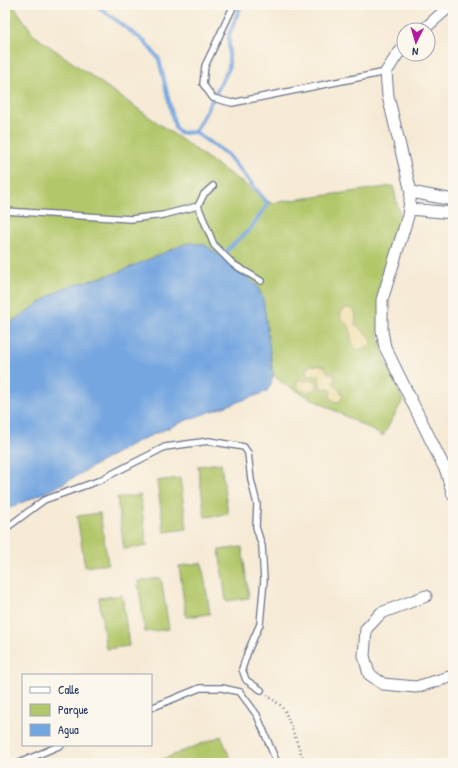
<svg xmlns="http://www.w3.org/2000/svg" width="458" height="768" font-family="'Patrick Hand',sans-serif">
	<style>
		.green { fill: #b2c76b; stroke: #667b64 }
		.sand { fill: #eeda9e; stroke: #84847e }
		.water { fill: #74a6e0; stroke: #486a9f }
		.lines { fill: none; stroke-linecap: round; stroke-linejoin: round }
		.stream { stroke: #74a6e0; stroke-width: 4 }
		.lane-casing { stroke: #687088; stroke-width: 8 }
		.street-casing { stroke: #687088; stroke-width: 13 }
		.path { stroke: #687088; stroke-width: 2.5; stroke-dasharray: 1 3; stroke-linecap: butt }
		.lane { stroke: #fff; stroke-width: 5.5 }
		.street { stroke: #fff; stroke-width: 11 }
	</style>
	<rect width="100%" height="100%" fill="#fbf7ec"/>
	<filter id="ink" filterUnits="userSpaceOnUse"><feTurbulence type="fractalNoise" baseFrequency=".025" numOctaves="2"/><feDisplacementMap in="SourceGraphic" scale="8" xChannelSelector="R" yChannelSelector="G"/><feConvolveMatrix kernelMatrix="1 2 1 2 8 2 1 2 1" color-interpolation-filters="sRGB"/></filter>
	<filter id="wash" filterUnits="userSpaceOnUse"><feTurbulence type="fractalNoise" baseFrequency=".012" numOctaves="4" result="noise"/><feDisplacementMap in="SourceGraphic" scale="16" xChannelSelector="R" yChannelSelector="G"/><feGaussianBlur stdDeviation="0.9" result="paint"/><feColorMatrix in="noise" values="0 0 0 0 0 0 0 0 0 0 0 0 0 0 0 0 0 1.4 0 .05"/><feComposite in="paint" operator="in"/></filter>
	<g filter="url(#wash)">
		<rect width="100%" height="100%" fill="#f6ead5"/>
		<g class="green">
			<path d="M5 5H13L35 36 271 203 393 186 402 224 378 334 385 360 403 400 383 436 282 383 273 375 263 298 256 284 119 272 61 289 5 326Z"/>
			<path d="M221 463 228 514 205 517 198 466Z"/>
			<path d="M180 478 187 529 164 532 157 481Z"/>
			<path d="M140 495 147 546 124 549 117 498Z"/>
			<path d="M100 513 108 564 85 567 77 516Z"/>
			<path d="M242 547 249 598 226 601 219 550Z"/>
			<path d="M202 563 210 614 186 617 179 566Z"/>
			<path d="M161 578 169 629 145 632 138 581Z"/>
			<path d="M122 595 129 646 106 649 99 598Z"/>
			<path d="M221 736 232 763H153Z"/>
		</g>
		<g class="sand">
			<path d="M346 308C357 307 356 315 355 324L372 339 371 345 359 350C350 347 351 336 350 327 346 321 338 321 341 312Z"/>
			<path d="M312 365 324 366 328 373 334 374 335 378 333 384 339 389 343 395 341 400 338 402 333 401 330 397 331 390 329 388 321 389 320 386 319 376 316 374 310 377 307 375 306 371 307 367Z"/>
			<path d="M297 379 303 381 314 380 317 383C317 392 309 392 302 391L297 386Z"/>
		</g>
		<path class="water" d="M187 243 204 244 256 284 263 298 273 375 271 385 266 392 187 420 136 442 55 488 5 510V326L61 289 119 272Z"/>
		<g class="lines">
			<g class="stream">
				<path d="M96 5 145 42 159 59 175 127 180 133 195 132"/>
				<path d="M220 257 250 229 268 204 228 155 195 132 229 68V35L241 5"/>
			</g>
		</g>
	</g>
	<g filter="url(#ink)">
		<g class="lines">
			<defs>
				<g id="lane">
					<path d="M234 5 205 66 203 84 213 98 232 103 386 72"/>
					<path d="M213 186 204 194 198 206 214 245 233 264 261 281"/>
					<path d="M5 211 131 219 163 215 198 206"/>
					<path d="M5 529 44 500 98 481 165 447 209 441 244 447 248 453 251 480 257 504 256 527 262 546 264 580 260 624 248 651 242 669 246 680 261 690"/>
					<path d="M151 708 200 688H222L240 692 257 715 277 763"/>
					<path d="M19 763 61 745"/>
				</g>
				<g id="street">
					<path d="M423 30 451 5"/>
					<path d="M404 47 397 55 386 72 388 96 411 192 408 216 382 300V331L385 347 446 471 453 495"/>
					<path d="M411 192 453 200"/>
					<path d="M409 209 453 213"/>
					<path d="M426 596 381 613 366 629 364 656 369 674 383 684 416 687 453 676"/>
				</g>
			</defs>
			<use href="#lane" class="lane-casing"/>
			<use href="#street" class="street-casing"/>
			<path class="path" d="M267 695 280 705 285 711 305 763"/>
			<use href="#lane" class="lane"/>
			<use href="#street" class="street"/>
		</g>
	</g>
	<rect width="458" height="768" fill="none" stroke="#fbf7ec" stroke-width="20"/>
	<rect x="22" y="674" width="130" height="72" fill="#fbf7ec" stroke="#a1a7b3"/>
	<rect x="30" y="687" width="20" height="6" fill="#ffffff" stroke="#a1a7b3"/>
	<text x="58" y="694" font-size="12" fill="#1b2f5e">Calle</text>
	<rect x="30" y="704" width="20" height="12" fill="#b2c76b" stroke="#a1a7b3"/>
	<text x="58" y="714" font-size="12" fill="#1b2f5e">Parque</text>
	<rect x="30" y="724" width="20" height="12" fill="#74a6e0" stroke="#a1a7b3"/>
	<text x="58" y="734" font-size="12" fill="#1b2f5e">Agua</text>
	<g transform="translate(416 42) rotate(185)"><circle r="19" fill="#fbf7ec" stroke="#a1a7b3"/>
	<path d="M0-3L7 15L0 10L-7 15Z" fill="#b5179e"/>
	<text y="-6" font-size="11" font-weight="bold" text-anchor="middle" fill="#1b2f5e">N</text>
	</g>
</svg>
